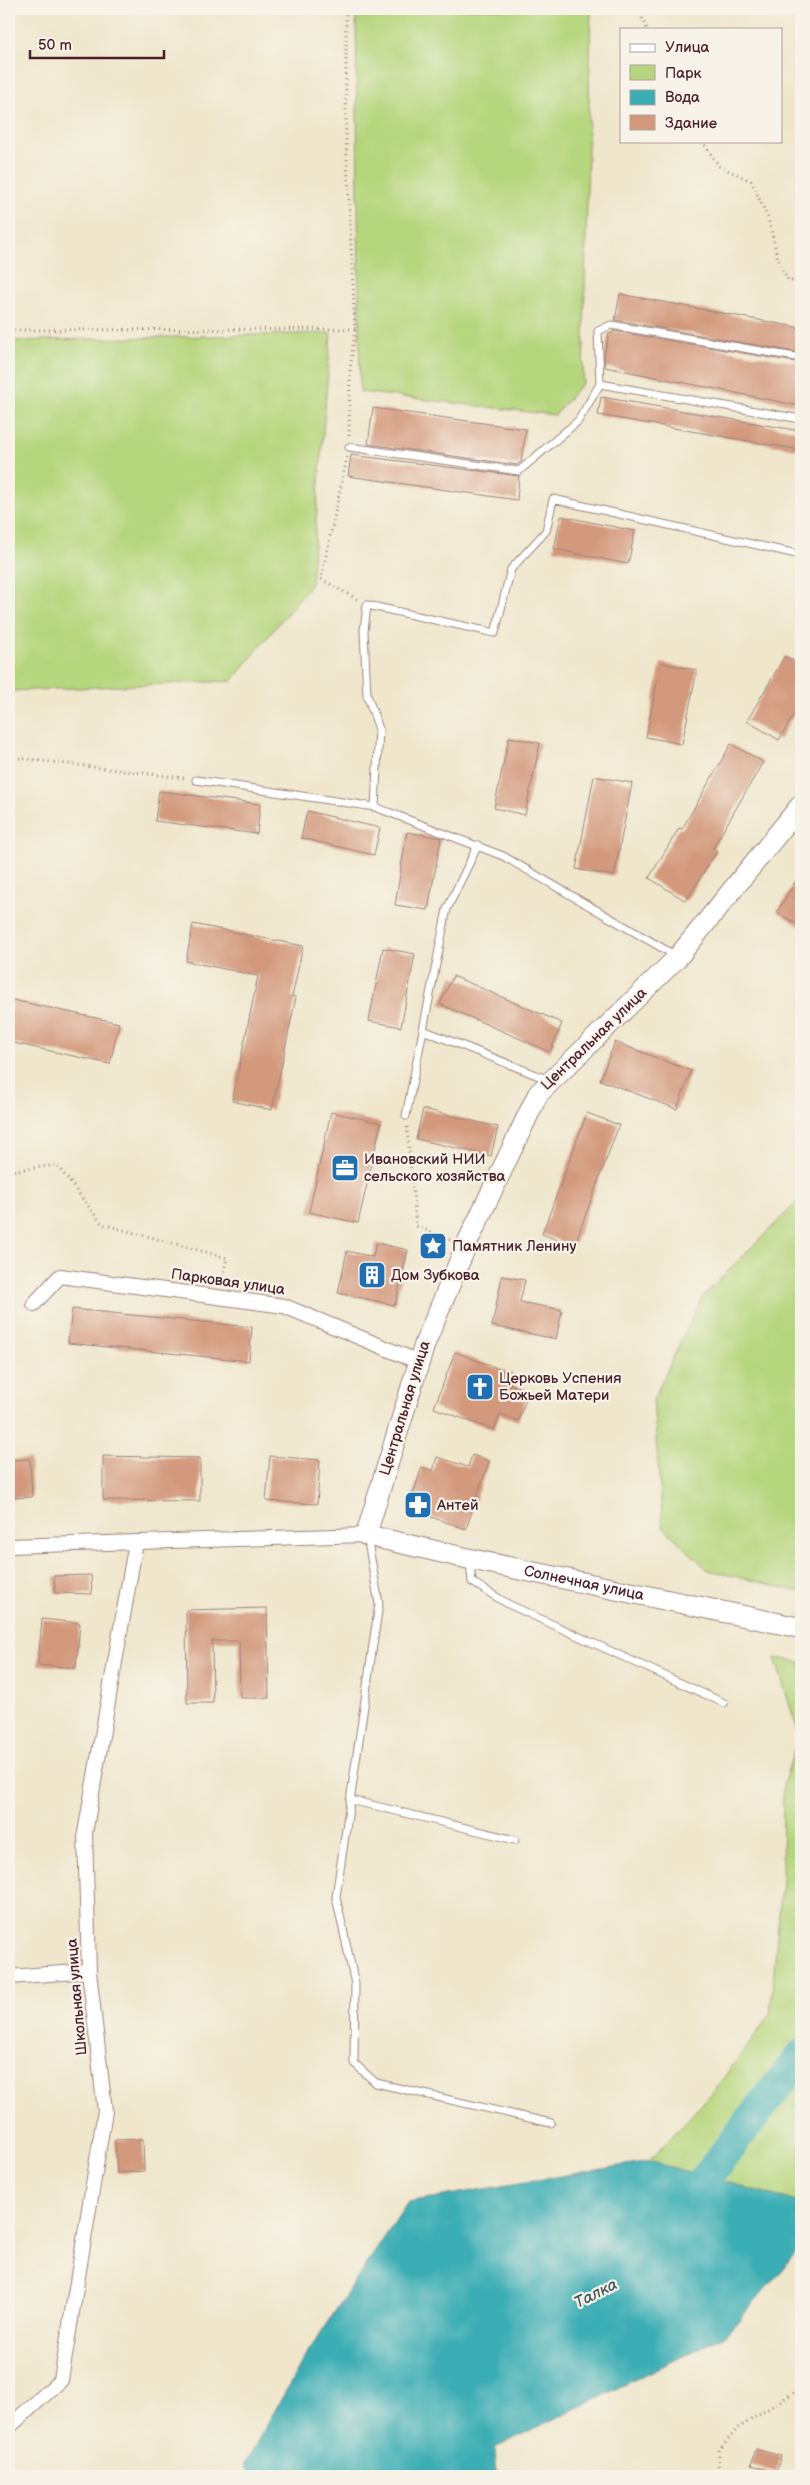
<svg xmlns="http://www.w3.org/2000/svg" width="810" height="2485" viewBox="0 0 810 2485" font-family="'Balsamiq Sans',sans-serif">
<style>
.green{fill:#b6d67d;stroke:#807a54}
.water{fill:#3badb4;stroke:#426670}
.lines{fill:none;stroke-linecap:round;stroke-linejoin:round}
.river{stroke:#3badb4;stroke-width:32}
.building{fill:#d3997d}
.lane-casing{stroke:#9c827c;stroke-width:9}
.street-casing{stroke:#9c827c;stroke-width:16}
.secondary-casing{stroke:#9c827c;stroke-width:22}
.path{stroke:#9c827c;stroke-width:3;stroke-dasharray:1 4;stroke-linecap:butt}
.lane{stroke:#fff;stroke-width:7}
.street{stroke:#fff;stroke-width:14}
.secondary{stroke:#fff;stroke-width:20}
.labels{text-anchor:middle;dominant-baseline:central;stroke-width:4.5;stroke-linejoin:round;paint-order:stroke}
.street-label{font-size:15px;fill:#4a1f2b;stroke:#f7f3e8}
.poi-label{font-size:15px;fill:#4a1f2b;stroke:#f7f3e8;text-anchor:start}
.water-label{font-size:16px;font-style:italic;fill:#445862;stroke:#f7f3e8}
</style>
<rect width="100%" height="100%" fill="#f7f3e8"/>
<filter id="ink" filterUnits="userSpaceOnUse"><feTurbulence type="fractalNoise" baseFrequency=".02" numOctaves="2"/><feDisplacementMap in="SourceGraphic" scale="10" xChannelSelector="R" yChannelSelector="G"/><feConvolveMatrix kernelMatrix="1 2 1 2 8 2 1 2 1" color-interpolation-filters="sRGB"/></filter>
<filter id="wash" filterUnits="userSpaceOnUse"><feTurbulence type="fractalNoise" baseFrequency=".0096" numOctaves="4" result="noise"/><feDisplacementMap in="SourceGraphic" scale="20" xChannelSelector="R" yChannelSelector="G"/><feGaussianBlur stdDeviation="1.12" result="paint"/><feColorMatrix in="noise" values="0 0 0 0 0 0 0 0 0 0 0 0 0 0 0 0 0 1.4 0 .05"/><feComposite in="paint" operator="in"/></filter>
<g filter="url(#wash)">
<rect width="100%" height="100%" fill="#efe6cc"/>
<g class="green">
<polygon points="356,9 591,9 583,382 555,415 360,392"/>
<polygon points="331,333 311,584 232,681 9,691 9,341"/>
<polygon points="801,1198 801,1592 708,1570 663,1527 653,1400 702,1297"/>
<polygon points="775,1658 801,1662 801,2203 649,2161 713,2092 770,2015 782,1881 783,1785 799,1735"/>
</g>
<polygon class="water" points="649,2161 801,2203 801,2247 726,2335 495,2448 497,2476 251,2476 244,2465 308,2352 408,2202"/>
<g class="lines">
<polyline class="river" points="680,2211 801,2056"/>
</g>
<g id="blocks">
<g class="building">
<polygon points="620,294 801,328 801,353 615,320"/>
<polygon points="613,331 801,363 801,406 605,367 604,356 609,333 612,334"/>
<polygon points="601,397 801,431 801,450 598,415"/>
<polygon points="373,408 526,429 521,462 517,465 368,444"/>
<polygon points="351,455 519,476 517,500 348,476"/>
<polygon points="561,516 635,531 628,564 554,549"/>
<polygon points="785,656 801,665 801,702 779,740 747,721"/>
<polygon points="661,663 697,670 682,744 646,737"/>
<polygon points="509,737 540,743 525,815 494,808"/>
<polygon points="731,744 763,762 713,848 717,851 686,901 649,878 679,828 682,829"/>
<polygon points="594,776 632,783 614,876 576,869"/>
<polygon points="159,791 260,804 257,834 155,821"/>
<polygon points="307,811 380,828 374,855 301,838"/>
<polygon points="407,832 441,838 428,910 395,905"/>
<polygon points="801,872 801,927 777,912"/>
<polygon points="193,924 303,946 292,997 296,997 272,1110 232,1101 258,976 186,961"/>
<polygon points="383,948 415,954 401,1027 369,1021"/>
<polygon points="453,976 562,1023 550,1052 440,1004"/>
<polygon points="13,1000 119,1023 110,1064 9,1042 9,1018"/>
<polygon points="615,1042 691,1071 677,1109 600,1080"/>
<polygon points="423,1109 498,1127 491,1156 416,1139"/>
<polygon points="331,1112 381,1123 358,1223 309,1212"/>
<polygon points="587,1113 619,1125 574,1246 542,1234"/>
<polygon points="376,1243 408,1250 395,1305 338,1293 347,1251 373,1257"/>
<polygon points="502,1276 525,1280 520,1302 562,1310 556,1339 492,1326"/>
<polygon points="72,1309 252,1327 249,1361 68,1343"/>
<polygon points="455,1352 513,1374 510,1384 529,1391 518,1421 500,1414 494,1430 434,1408"/>
<polygon points="472,1455 489,1461 466,1529 408,1509 422,1467 433,1471 437,1457 468,1467"/>
<polygon points="103,1456 200,1458 200,1501 103,1500"/>
<polygon points="270,1456 320,1460 317,1504 266,1501"/>
<polygon points="30,1459 32,1497 9,1498 9,1460"/>
<polygon points="91,1575 92,1594 55,1593 54,1576"/>
<polygon points="267,1608 269,1698 240,1698 239,1641 212,1641 213,1703 187,1703 186,1610"/>
<polygon points="42,1619 80,1623 76,1668 38,1665"/>
<polygon points="143,2139 144,2171 117,2173 115,2140"/>
<polygon points="756,2449 781,2456 776,2472 751,2465"/>
</g>
</g>
</g>
<g filter="url(#ink)">
<use href="#blocks" fill-opacity="0" stroke="#9c827c" stroke-width="1"/>
<g class="lines">
<defs>
<g id="lane">
<polyline points="600,384 598,331 611,325 801,358"/>
<polyline points="349,447 519,471 578,421 600,384 801,419"/>
<polyline points="196,780 375,807 503,856 676,956"/>
<polyline points="375,807 379,729 367,695 364,631 367,605 495,633 511,569 546,531 553,499 801,555"/>
<polyline points="423,1030 549,1080"/>
<polyline points="406,1116 447,909 478,845"/>
<polyline points="367,1536 379,1604 336,1897 355,1984 354,2063 376,2083 551,2123"/>
<polyline points="470,1562 472,1582 508,1604 724,1703"/>
<polyline points="351,1800 515,1840"/>
</g>
<g id="street">
<polyline points="34,1304 60,1276 284,1306 419,1362"/>
<polyline points="9,1546 366,1535"/>
<polyline points="9,1977 89,1971"/>
<polyline points="9,2427 61,2380 105,2111 89,1971 85,1833 136,1542"/>
</g>
<g id="secondary">
<path id="s1" d="M801 805 678 957 538 1094 469 1239 425 1343 366 1535 470 1559 801 1628"/>
</g>
</defs>
<use href="#lane" class="lane-casing"/>
<use href="#street" class="street-casing"/>
<use href="#secondary" class="secondary-casing"/>
<g class="path">
<polyline points="638,9 647,29"/>
<polyline points="702,141 719,166 751,181 768,218 778,259 788,280 801,283"/>
<polyline points="9,330 355,329 346,138 346,9"/>
<polyline points="349,436 350,371 355,329"/>
<polyline points="347,457 321,579 357,599"/>
<polyline points="9,757 184,778"/>
<polyline points="407,1127 416,1226 450,1240"/>
<polyline points="9,1171 57,1165 102,1224 227,1258 221,1282"/>
<polyline points="718,2476 719,2450 738,2428 801,2388"/>
</g>
<use href="#lane" class="lane"/>
<use href="#street" class="street"/>
<use href="#secondary" class="secondary"/>
</g>
</g>
<defs>
<symbol id="office-square" viewBox="-11 -11 22 22"><rect x="-9" y="-9" width="18" height="18" rx="4" fill="#1f6fb2" stroke="#f7f3e8"/><path d="M-6-3h4V-5.5h4V-3h4V5H-6ZM-1-4.5V-3h2v-1.5ZM-6 0V1H6V0Z" fill="#fff"/></symbol>
<symbol id="sight-square" viewBox="-11 -11 22 22"><rect x="-9" y="-9" width="18" height="18" rx="4" fill="#1f6fb2" stroke="#f7f3e8"/><path d="M0-6L1.8-2.2L6-1.7L2.9 1.2L3.7 5.4L0 3.3L-3.7 5.4L-2.9 1.2L-6-1.7L-1.8-2.2Z" fill="#fff"/></symbol>
<symbol id="building-square" viewBox="-11 -11 22 22"><rect x="-9" y="-9" width="18" height="18" rx="4" fill="#1f6fb2" stroke="#f7f3e8"/><path d="M-4-6H4V6H1V3H-1V6H-4ZM-2.5-4.3h1.7v1.8h-1.7ZM.8-4.3h1.7v1.8H.8ZM-2.5-1h1.7V.8h-1.7ZM.8-1h1.7V.8H.8Z" fill="#fff"/></symbol>
<symbol id="church-square" viewBox="-11 -11 22 22"><rect x="-9" y="-9" width="18" height="18" rx="4" fill="#1f6fb2" stroke="#f7f3e8"/><path d="M-1.2-6h2.4v3.5h3.3v2.4h-3.3V6h-2.4V-.1h-3.3v-2.4h3.3Z" fill="#fff"/></symbol>
<symbol id="pharmacy-square" viewBox="-11 -11 22 22"><rect x="-9" y="-9" width="18" height="18" rx="4" fill="#1f6fb2" stroke="#f7f3e8"/><path d="M-2-6h4v4h4v4h-4v4h-4v-4h-4v-4h4Z" fill="#fff"/></symbol>
</defs>
<g fill-rule="evenodd">
<use href="#office-square" x="329" y="1152" width="32" height="32"/>
<use href="#sight-square" x="417" y="1230" width="32" height="32"/>
<use href="#building-square" x="356" y="1259" width="32" height="32"/>
<use href="#church-square" x="464" y="1371" width="32" height="32"/>
<use href="#pharmacy-square" x="402" y="1489" width="32" height="32"/>
</g>
<g class="labels">
<g class="street-label">
<text transform="translate(594 1039) rotate(-44)">Центральная улица</text>
<text transform="translate(228 1282) rotate(8)">Парковая улица</text>
<text transform="translate(405 1408) rotate(-73)">Центральная улица</text>
<text stroke="none"><textPath href="#s1" startOffset="1089">Солнечная улица</textPath></text>
<text transform="translate(77 1997) rotate(-95)">Школьная улица</text>
</g>
<g class="poi-label">
<text x="364" y="1159">Ивановский НИИ<tspan x="364" dy="17">сельского хозяйства</tspan></text>
<text x="452" y="1246">Памятник Ленину</text>
<text x="391" y="1275">Дом Зубкова</text>
<text x="499" y="1378">Церковь Успения<tspan x="499" dy="17">Божьей Матери</tspan></text>
<text x="437" y="1505">Антей</text>
</g>
<g class="water-label">
<text transform="translate(596 2294) rotate(-27)">Талка</text>
</g>
</g>
<rect width="810" height="2485" fill="none" stroke="#f7f3e8" stroke-width="30"/>
<rect x="620" y="28" width="162" height="115" fill="#f7f3e8" stroke="#b29e9c"/>
<rect x="630" y="44" width="25" height="8" fill="#ffffff" stroke="#b29e9c"/>
<text x="665" y="52" font-size="15" fill="#4a1f2b">Улица</text>
<rect x="630" y="65" width="25" height="15" fill="#b6d67d" stroke="#b29e9c"/>
<text x="665" y="78" font-size="15" fill="#4a1f2b">Парк</text>
<rect x="630" y="90" width="25" height="15" fill="#3badb4" stroke="#b29e9c"/>
<text x="665" y="102" font-size="15" fill="#4a1f2b">Вода</text>
<rect x="630" y="115" width="25" height="15" fill="#d3997d" stroke="#b29e9c"/>
<text x="665" y="128" font-size="15" fill="#4a1f2b">Здание</text>
<path d="M30 50v8h134v-8" fill="none" stroke="#4a1f2b" stroke-width="2.5"/>
<text x="38" y="50" font-size="15" fill="#4a1f2b" stroke="#f7f3e8" stroke-width="4" paint-order="stroke">50 m</text>
</svg>
